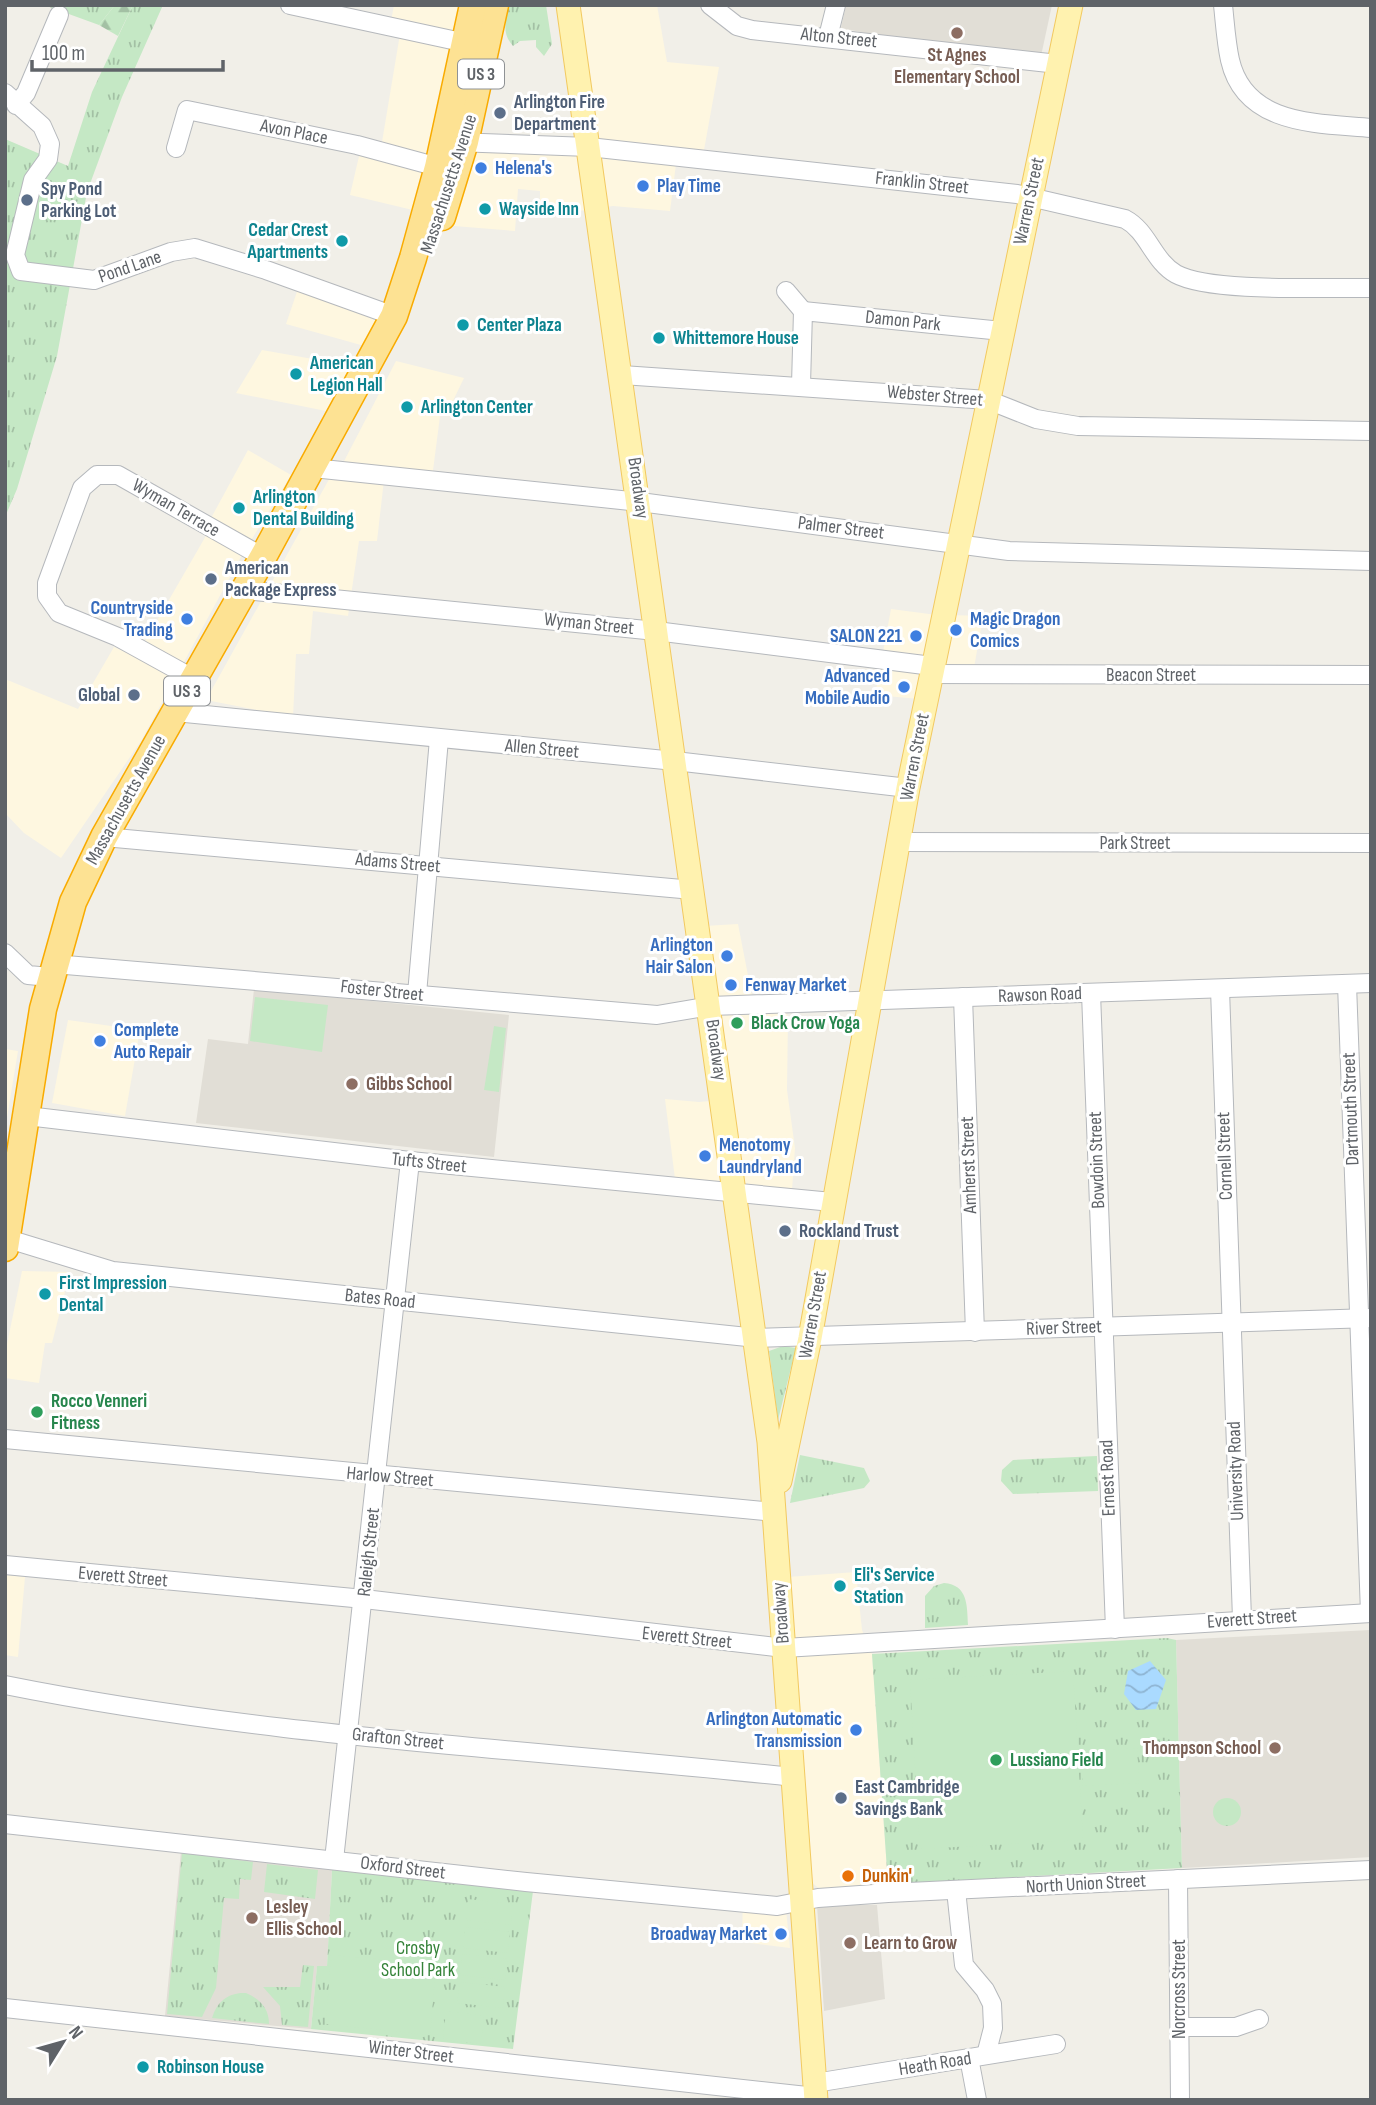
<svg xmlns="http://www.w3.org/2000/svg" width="1376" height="2105" viewBox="0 0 1376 2105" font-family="'Sofia Sans Condensed',sans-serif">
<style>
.commercial{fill:#fef7e0}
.education{fill:#e1ded6}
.grass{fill:url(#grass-tufts)}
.forest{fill:url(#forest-firs)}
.garden{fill:#c5e8c5}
.water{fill:url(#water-waves)}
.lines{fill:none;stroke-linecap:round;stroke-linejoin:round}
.minor-casing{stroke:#b5b8bc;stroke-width:20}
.major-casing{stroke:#f2c960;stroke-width:25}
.highway-casing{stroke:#f9ab00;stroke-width:29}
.minor{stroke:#fff;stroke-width:18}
.major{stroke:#fff2af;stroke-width:23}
.highway{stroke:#fde293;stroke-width:26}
.education-dot{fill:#8d6e63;stroke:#fff;stroke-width:2.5}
.service-dot{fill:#5c6f8a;stroke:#fff;stroke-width:2.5}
.shop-dot{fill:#3f7fe0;stroke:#fff;stroke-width:2.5}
.culture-dot{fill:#0f9aa8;stroke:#fff;stroke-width:2.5}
.leisure-dot{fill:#2e9e5b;stroke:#fff;stroke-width:2.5}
.food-dot{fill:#e8710a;stroke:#fff;stroke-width:2.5}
.labels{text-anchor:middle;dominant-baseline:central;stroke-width:6;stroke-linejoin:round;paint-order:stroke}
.shield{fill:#fff;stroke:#8f9295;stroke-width:2}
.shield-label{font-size:18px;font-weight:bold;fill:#5f6368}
.street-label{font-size:19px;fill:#5f6368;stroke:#fff}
.education-label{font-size:19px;font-weight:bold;fill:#785e54;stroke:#fff;text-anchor:start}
.service-label{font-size:19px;font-weight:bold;fill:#4e5e75;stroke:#fff;text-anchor:start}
.shop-label{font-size:19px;font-weight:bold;fill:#366cbe;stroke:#fff;text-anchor:start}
.culture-label{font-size:19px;font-weight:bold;fill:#0d838f;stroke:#fff;text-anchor:start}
.leisure-label{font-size:19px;font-weight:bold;fill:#27864d;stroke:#fff;text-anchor:start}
.food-label{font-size:19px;font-weight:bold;fill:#c56008;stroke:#fff;text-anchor:start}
.park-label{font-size:19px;fill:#348238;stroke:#fff}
</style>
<defs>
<pattern id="grass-tufts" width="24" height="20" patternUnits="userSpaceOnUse" patternTransform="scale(1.75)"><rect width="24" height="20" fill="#c5e8c5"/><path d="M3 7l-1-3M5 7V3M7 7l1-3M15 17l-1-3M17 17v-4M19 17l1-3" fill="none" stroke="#a3c0a4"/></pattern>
<pattern id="forest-firs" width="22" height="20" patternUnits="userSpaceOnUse" patternTransform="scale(1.75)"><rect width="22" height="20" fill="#c5e8c5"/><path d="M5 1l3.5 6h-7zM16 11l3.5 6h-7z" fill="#a3c0a4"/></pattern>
<pattern id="water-waves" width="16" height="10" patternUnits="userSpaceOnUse" patternTransform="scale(1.75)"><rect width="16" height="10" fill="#aadaff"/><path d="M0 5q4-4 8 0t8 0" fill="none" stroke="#8eb4d2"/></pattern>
</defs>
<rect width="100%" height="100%" fill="#f1efe8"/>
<g class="commercial">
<polygon points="394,5 463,5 468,150 604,155 676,164 670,211 613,206 540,217 540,191 518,189 515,231 454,226 417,211 350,195 363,139 382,142 400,34 389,32"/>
<polygon points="580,5 657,5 667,62 719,67 704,150 599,140"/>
<polygon points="302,277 388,305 368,347 286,324"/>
<polygon points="262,350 358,367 331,412 236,393"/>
<polygon points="396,361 464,378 451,405 442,401 432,478 341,467"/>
<polygon points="248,450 291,475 242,555 141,741 61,858 24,833 5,813 5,679 78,709 114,647 136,657 207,534 210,520"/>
<polygon points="332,474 384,480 377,541 359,541 348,616 313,611 309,654 296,654 293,717 206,700"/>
<polygon points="891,609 937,615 919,699 875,695"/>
<polygon points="951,615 983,616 974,668 940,668"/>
<polygon points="738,924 752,996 781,997 788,1017 787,1090 795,1148 792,1190 675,1179 665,1099 699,1102 730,1099 704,926"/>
<polygon points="68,1020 140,1030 125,1116 52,1103"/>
<polygon points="5,1049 18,1051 5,1130"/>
<polygon points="22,1271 70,1272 52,1343 45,1343 39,1383 5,1378 5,1354"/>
<polygon points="856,1572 862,1630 872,1654 888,1884 820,1889 812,1883 788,1577"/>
<polygon points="5,1575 25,1577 18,1657 5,1655"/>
<polygon points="743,1894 785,1900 790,1948 742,1942"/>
</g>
<g class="education">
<polygon points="846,5 1052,5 1041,56 896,39 841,28"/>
<polygon points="254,989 509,1015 494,1157 196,1123 208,1039 248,1044"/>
<polygon points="1370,1630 1371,1857 1182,1868 1176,1640"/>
<polygon points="181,1851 332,1870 327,1967 317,1967 311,2029 165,2016"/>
<polygon points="817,1905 877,1905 885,1999 824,2011"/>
</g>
<g class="grass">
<polygon points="44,5 115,5 99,25"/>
<polygon points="133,5 163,5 122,97 87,192 57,356 17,489 5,517 5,139 68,166 92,92"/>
<path d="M509 5H546L552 44 544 56 536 47V40L520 41 513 46C501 33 506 20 509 5Z"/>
<polygon points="783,1346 796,1348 778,1420 769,1351"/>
<polygon points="800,1455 864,1468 870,1481 864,1488 790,1503"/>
<polygon points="1097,1456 1098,1491 1013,1494 1001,1481 1002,1470 1013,1460"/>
<path d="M944 1583C968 1585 967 1605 968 1625L925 1628V1596L934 1586Z"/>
<polygon points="1167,1638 1176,1640 1182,1868 888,1884 872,1654"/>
<circle cx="1227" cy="1812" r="14"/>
<polygon points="182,1853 253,1862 251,1880 240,1879 239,1899 224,1898 216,1988 202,2017 167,2014"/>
<polygon points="267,1864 318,1870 315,1899 264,1892"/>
<polygon points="332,1870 533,1891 513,2049 311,2029 317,1966 327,1966"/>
<polygon points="303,1965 314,1966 308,2027 282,2025 280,2006 263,1987 300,1987"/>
<path d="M246 1993C260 1999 269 2008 269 2024L212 2018C217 2001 229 1992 246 1993Z"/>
</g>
<polygon class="forest" points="115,5 133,5 118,36 99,25"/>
<g class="garden">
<polygon points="255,997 328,1005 322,1052 250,1041"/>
<polygon points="494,1026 506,1028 499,1092 484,1090"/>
<polygon points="1073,1671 1083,1840 920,1849 910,1680"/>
<polygon points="1137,1748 1139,1783 1083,1786 1081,1751"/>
<polygon points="468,1899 513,1904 511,1925 466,1920"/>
<polygon points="465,1927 510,1932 508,1953 463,1948"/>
<polygon points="462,1954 508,1959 505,1980 460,1975"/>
<polygon points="331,1955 436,1964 430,2035 326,2024"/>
<polygon points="460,1982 505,1987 503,2008 457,2003"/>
<polygon points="446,2011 484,2016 481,2044 443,2040"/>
</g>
<polygon class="water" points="1150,1661 1166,1680 1156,1709 1136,1710 1124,1694 1128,1671"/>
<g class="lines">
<defs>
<g id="minor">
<polyline points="290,5 466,43"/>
<polyline points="710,5 737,26 752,30 1058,64"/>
<path d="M1223 5C1225 23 1226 42 1230 60 1245 126 1318 123 1371 128"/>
<polyline points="828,37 836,5"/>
<polyline points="5,93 42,126 50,144 48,159 33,180 15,255 21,271 94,280 171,252 195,248 266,270 394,316"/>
<polyline points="16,105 26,93 59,15"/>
<path d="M455 142 589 147 1017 194 1125 219C1148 231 1153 261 1176 274 1211 293 1326 287 1371 288"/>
<polyline points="176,148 187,110 357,145 438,167"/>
<polyline points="786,291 803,311"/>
<polyline points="622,375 988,400 1036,419 1078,426 1371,431"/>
<polyline points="801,385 803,311 1002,331"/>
<polyline points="313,468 640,502 1009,551 1371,561"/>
<polyline points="244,590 656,631 932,666"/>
<polyline points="931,674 1371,675"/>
<polyline points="194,679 118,637 59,613 47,596 47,583 82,488 97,475 118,475 263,557"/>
<polyline points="175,712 675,761 908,788"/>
<polyline points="104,837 693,890"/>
<polyline points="899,842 1371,843"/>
<polyline points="5,953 28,975 50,977"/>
<polyline points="54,964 657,1015 710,1006 1371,983"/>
<polyline points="1347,984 1370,1613"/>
<polyline points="1220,989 1242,1619"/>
<polyline points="1091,993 1115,1629"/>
<polyline points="417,994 439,739"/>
<polyline points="963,997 975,1332"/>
<polyline points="27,1116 410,1161 832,1202"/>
<polyline points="5,1238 113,1271 757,1338 1371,1318"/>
<polyline points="5,1439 774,1512"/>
<polyline points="5,1565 364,1599 784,1648 1371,1613"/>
<path d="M5 1685C264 1737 530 1749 793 1777"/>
<polyline points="5,1824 526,1882 777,1906 818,1898 888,1893 1371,1870"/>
<polyline points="334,1860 410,1161"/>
<polyline points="1178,1879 1180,2100"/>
<polyline points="956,1890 964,1965 985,1990 992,2004 993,2028 986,2055"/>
<polyline points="5,2008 816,2097"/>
<polyline points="1180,2027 1236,2027 1259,2019"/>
<polyline points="969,2058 977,2100"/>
<polyline points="815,2083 1056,2044"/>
</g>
<g id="major">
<polyline points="568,5 769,1442 816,2100"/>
<polyline points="780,1481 810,1338 908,788 1071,5"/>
</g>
<g id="highway">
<polyline points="442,217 465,142 495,5"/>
<polyline points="5,1248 43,1009 73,902 104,837 263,557 394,316 413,258 438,167 473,5"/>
</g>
</defs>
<use href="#minor" class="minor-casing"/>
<use href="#major" class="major-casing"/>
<use href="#highway" class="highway-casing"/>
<use href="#minor" class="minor"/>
<use href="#major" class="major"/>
<use href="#highway" class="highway"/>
</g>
<g class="education-dot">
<circle cx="957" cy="33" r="7"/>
<circle cx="352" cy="1084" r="7"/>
<circle cx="1275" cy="1748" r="7"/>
<circle cx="252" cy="1918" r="7"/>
<circle cx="850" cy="1943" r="7"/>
</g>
<g class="service-dot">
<circle cx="500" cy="113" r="7"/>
<circle cx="27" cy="200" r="7"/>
<circle cx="211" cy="579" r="7"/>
<circle cx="134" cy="695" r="7"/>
<circle cx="785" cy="1231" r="7"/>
<circle cx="841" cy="1798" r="7"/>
</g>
<g class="shop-dot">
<circle cx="481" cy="168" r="7"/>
<circle cx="643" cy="186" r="7"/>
<circle cx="187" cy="619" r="7"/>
<circle cx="956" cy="630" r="7"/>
<circle cx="916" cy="636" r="7"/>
<circle cx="904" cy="687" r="7"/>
<circle cx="727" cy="956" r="7"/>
<circle cx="731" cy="985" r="7"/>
<circle cx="100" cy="1041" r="7"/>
<circle cx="705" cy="1156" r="7"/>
<circle cx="856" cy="1730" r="7"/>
<circle cx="781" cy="1934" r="7"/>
</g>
<g class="culture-dot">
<circle cx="485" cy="209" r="7"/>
<circle cx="342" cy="241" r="7"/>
<circle cx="463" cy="325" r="7"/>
<circle cx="659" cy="338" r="7"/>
<circle cx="296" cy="374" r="7"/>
<circle cx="407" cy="407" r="7"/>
<circle cx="239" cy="508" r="7"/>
<circle cx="45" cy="1294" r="7"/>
<circle cx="840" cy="1586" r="7"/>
<circle cx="143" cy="2067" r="7"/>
</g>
<g class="leisure-dot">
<circle cx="737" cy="1023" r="7"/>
<circle cx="37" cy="1412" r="7"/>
<circle cx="996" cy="1760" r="7"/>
</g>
<circle class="food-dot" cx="848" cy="1876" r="7"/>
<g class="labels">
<g class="shield">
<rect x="458" y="59.5" width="46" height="29" rx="5"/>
<rect x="164" y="676.5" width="46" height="29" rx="5"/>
</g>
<g class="shield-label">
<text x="481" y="74">US 3</text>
<text x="187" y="691">US 3</text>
</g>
<g class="street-label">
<text transform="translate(839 38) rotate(6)">Alton Street</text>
<text transform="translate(294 132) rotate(11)">Avon Place</text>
<text transform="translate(922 183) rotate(6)">Franklin Street</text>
<text transform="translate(449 184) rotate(-72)">Massachusetts Avenue</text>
<text transform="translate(1029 201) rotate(-78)">Warren Street</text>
<text transform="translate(130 267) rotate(-19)">Pond Lane</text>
<text transform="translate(903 321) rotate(6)">Damon Park</text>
<text transform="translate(935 396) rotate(5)">Webster Street</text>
<text transform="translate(638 488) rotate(82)">Broadway</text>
<text transform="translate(176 508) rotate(30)">Wyman Terrace</text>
<text transform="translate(841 528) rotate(7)">Palmer Street</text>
<text transform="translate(589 624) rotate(6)">Wyman Street</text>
<text x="1151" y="675">Beacon Street</text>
<text transform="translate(542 749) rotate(5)">Allen Street</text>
<text transform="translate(915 757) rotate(-79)">Warren Street</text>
<text transform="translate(126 800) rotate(-61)">Massachusetts Avenue</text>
<text x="1135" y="843">Park Street</text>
<text transform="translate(398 863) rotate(5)">Adams Street</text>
<text transform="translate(382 991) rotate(6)">Foster Street</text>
<text transform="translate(1040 995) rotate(-2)">Rawson Road</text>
<text transform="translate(716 1050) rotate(82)">Broadway</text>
<text transform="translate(1351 1109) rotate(-92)">Dartmouth Street</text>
<text transform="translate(1225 1156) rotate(-92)">Cornell Street</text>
<text transform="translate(1097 1160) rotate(-92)">Bowdoin Street</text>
<text transform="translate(429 1163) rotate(6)">Tufts Street</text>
<text transform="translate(969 1165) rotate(-92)">Amherst Street</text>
<text transform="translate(380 1299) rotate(6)">Bates Road</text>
<text transform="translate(813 1315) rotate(-80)">Warren Street</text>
<text transform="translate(1064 1328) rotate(-2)">River Street</text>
<text transform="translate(1236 1471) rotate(-92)">University Road</text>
<text transform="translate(390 1477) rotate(5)">Harlow Street</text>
<text transform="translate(1108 1478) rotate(-92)">Ernest Road</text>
<text transform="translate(369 1552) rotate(-84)">Raleigh Street</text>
<text transform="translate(123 1577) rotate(5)">Everett Street</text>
<text transform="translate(781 1613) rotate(-94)">Broadway</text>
<text transform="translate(1252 1619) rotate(-4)">Everett Street</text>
<text transform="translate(687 1638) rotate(6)">Everett Street</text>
<text transform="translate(398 1739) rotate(6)">Grafton Street</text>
<text transform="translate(403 1868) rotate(7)">Oxford Street</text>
<text transform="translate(1086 1884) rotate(-3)">North Union Street</text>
<text transform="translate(1179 1989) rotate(-90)">Norcross Street</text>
<text transform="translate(411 2052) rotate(7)">Winter Street</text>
<text transform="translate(935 2064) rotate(-9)">Heath Road</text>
</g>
<g class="education-label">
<text x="957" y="55" text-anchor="middle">St Agnes<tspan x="957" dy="22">Elementary School</tspan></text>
<text x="366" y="1084">Gibbs School</text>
<text x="1261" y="1748" text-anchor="end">Thompson School</text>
<text x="266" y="1907">Lesley<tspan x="266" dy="22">Ellis School</tspan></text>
<text x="864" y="1943">Learn to Grow</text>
</g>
<g class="service-label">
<text x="514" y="102">Arlington Fire<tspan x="514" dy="22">Department</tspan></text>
<text x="41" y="189">Spy Pond<tspan x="41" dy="22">Parking Lot</tspan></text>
<text x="225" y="568">American<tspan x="225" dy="22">Package Express</tspan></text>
<text x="120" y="695" text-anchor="end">Global</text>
<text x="799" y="1231">Rockland Trust</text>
<text x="855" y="1787">East Cambridge<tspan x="855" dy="22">Savings Bank</tspan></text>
</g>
<g class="shop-label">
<text x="495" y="168">Helena's</text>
<text x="657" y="186">Play Time</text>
<text x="173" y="608" text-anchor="end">Countryside<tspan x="173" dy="22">Trading</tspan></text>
<text x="970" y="619">Magic Dragon<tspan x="970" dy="22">Comics</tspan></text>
<text x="902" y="636" text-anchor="end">SALON 221</text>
<text x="890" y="676" text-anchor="end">Advanced<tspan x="890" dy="22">Mobile Audio</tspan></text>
<text x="713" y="945" text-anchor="end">Arlington<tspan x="713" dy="22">Hair Salon</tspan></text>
<text x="745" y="985">Fenway Market</text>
<text x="114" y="1030">Complete<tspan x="114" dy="22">Auto Repair</tspan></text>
<text x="719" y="1145">Menotomy<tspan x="719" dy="22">Laundryland</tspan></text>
<text x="842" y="1719" text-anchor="end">Arlington Automatic<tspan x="842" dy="22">Transmission</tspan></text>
<text x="767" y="1934" text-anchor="end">Broadway Market</text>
</g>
<g class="culture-label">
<text x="499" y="209">Wayside Inn</text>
<text x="328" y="230" text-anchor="end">Cedar Crest<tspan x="328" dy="22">Apartments</tspan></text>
<text x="477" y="325">Center Plaza</text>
<text x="673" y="338">Whittemore House</text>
<text x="310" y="363">American<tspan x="310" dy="22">Legion Hall</tspan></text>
<text x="421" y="407">Arlington Center</text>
<text x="253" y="497">Arlington<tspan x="253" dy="22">Dental Building</tspan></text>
<text x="59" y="1283">First Impression<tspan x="59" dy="22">Dental</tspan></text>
<text x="854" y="1575">Eli's Service<tspan x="854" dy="22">Station</tspan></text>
<text x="157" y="2067">Robinson House</text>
</g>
<g class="leisure-label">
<text x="751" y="1023">Black Crow Yoga</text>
<text x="51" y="1401">Rocco Venneri<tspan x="51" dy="22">Fitness</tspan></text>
<text x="1010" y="1760">Lussiano Field</text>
</g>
<g class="food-label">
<text x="862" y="1876">Dunkin'</text>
</g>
<g class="park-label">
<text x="418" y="1948">Crosby<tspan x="418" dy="22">School Park</tspan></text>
</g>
</g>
<rect width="1376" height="2105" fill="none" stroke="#5f6368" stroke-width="14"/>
<g transform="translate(63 2042) rotate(53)" stroke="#ffffff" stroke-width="5" paint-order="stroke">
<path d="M0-5L12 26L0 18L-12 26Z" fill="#5f6368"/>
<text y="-10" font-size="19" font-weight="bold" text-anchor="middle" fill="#5f6368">N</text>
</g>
<path d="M32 60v10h191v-10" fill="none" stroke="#5f6368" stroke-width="3.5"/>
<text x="42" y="60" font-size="21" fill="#5f6368" stroke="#ffffff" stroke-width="5" paint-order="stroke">100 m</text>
</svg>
